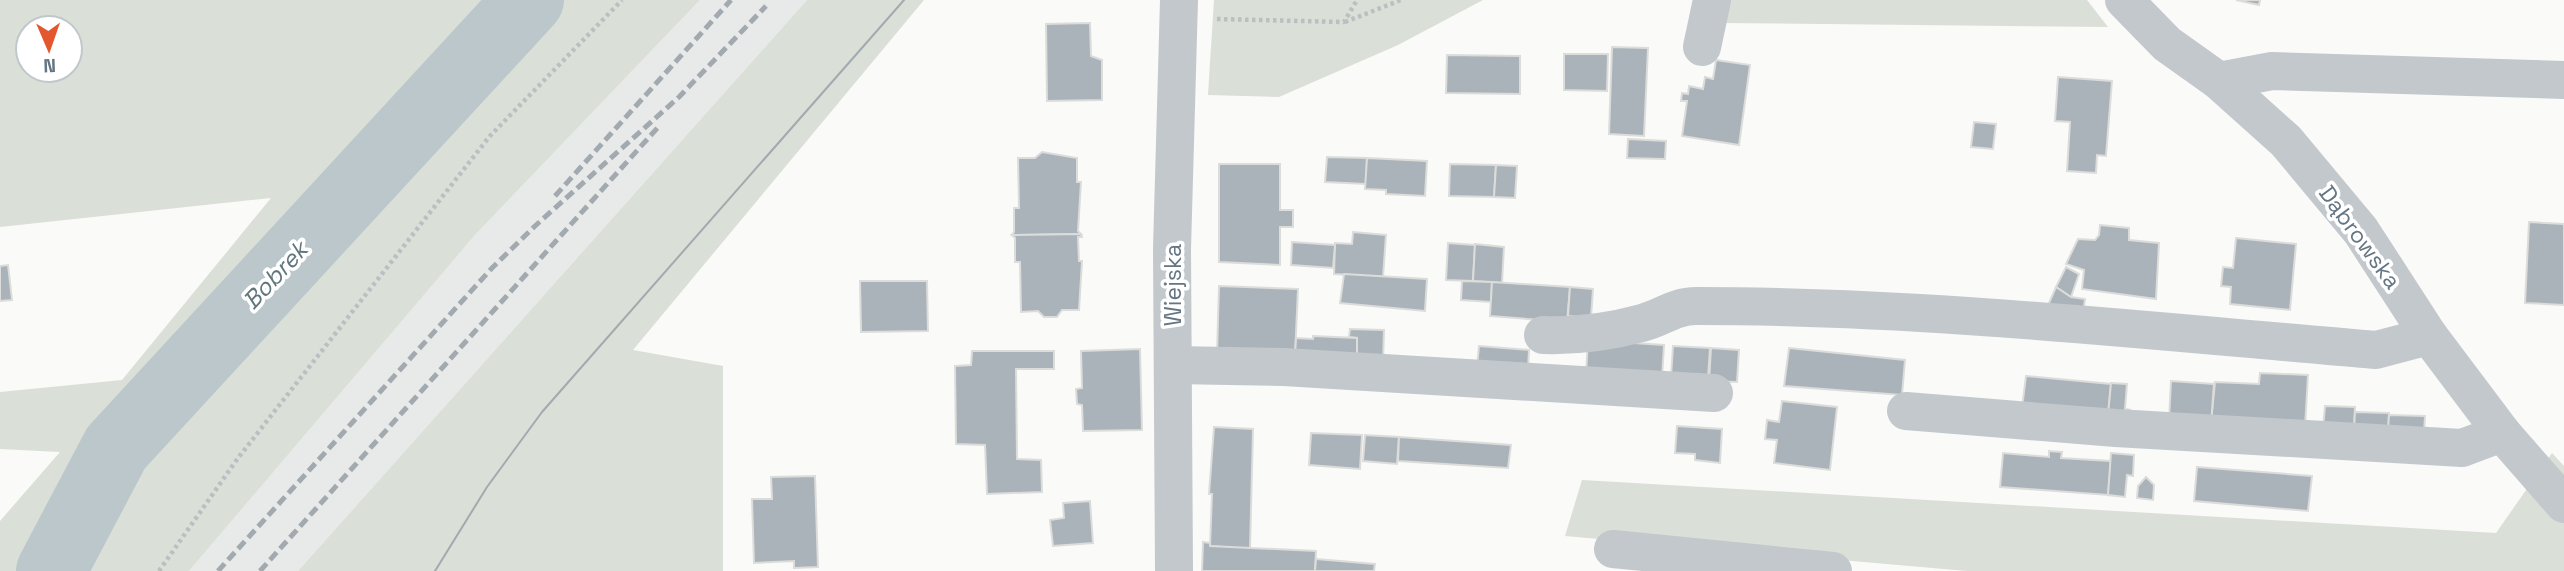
<svg xmlns="http://www.w3.org/2000/svg" width="2564" height="571" viewBox="0 0 2564 571" font-family="'Space Grotesk',sans-serif">
<style>
.built{fill:#e8e9e9}
.green{fill:#dadfd7;fill-rule:evenodd}
.lines{fill:none;stroke-linecap:round;stroke-linejoin:round}
.river{stroke:#bbc7cb;stroke-width:70}
.building{fill:#aab3b9;stroke:#dcdcda;stroke-width:2}
.path{stroke:#bbbfc2;stroke-width:4.5;stroke-dasharray:3.5 3.5;stroke-linecap:butt}
.minor{stroke:#c3c8cc;stroke-width:38}
.tram{stroke:#a2aab0;stroke-width:2}
.rail{stroke:#a2aab0;stroke-width:5;stroke-dasharray:10 5;stroke-linecap:butt}
.labels{text-anchor:middle;dominant-baseline:central;stroke-width:7;stroke-linejoin:round;paint-order:stroke}
.street-label{font-size:23px;fill:#657683;stroke:#fff}
.water-label{font-size:24px;font-style:italic;fill:#60757c;stroke:#fff}
</style>
<rect width="100%" height="100%" fill="#fafaf8"/>
<polygon class="built" points="700,0 807,0 298,571 189,571 475,235"/>
<g class="green">
<path d="M0 0H700L475 235 189 571H0V521L60 452 0 449V392L122 380 271 198 0 227ZM28 28H70V70H28Z"/>
<polygon points="807,0 924,0 633,350 723,366 723,571 298,571"/>
<polygon points="1214,0 1483,0 1398,45 1279,97 1208,95"/>
<polygon points="1728,0 2087,0 2108,27 1721,23"/>
<polygon points="2552,453 2564,466 2564,571 1967,571 1565,536 1582,480 2496,533"/>
</g>
<g class="lines">
<polyline class="river" points="51,571 116,448 529,0"/>
</g>
<g class="building">
<polygon points="2236,0 2260,0 2259,5"/>
<polygon points="1090,23 1091,56 1102,60 1102,100 1047,101 1046,24"/>
<polygon points="1612,47 1648,48 1644,136 1609,134"/>
<polygon points="1564,54 1608,54 1607,91 1564,90"/>
<polygon points="1447,55 1520,56 1520,94 1446,93"/>
<polygon points="1716,60 1750,65 1739,145 1682,136 1687,101 1681,101 1682,93 1688,94 1689,86 1703,89 1705,77 1713,79"/>
<polygon points="2058,77 2112,81 2106,156 2097,155 2096,173 2067,171 2070,122 2055,121"/>
<polygon points="1974,122 1996,124 1993,149 1971,147"/>
<polygon points="1628,139 1666,141 1665,159 1627,158"/>
<polygon points="1042,152 1077,158 1077,182 1081,182 1078,231 1081,234 1012,235 1014,232 1014,208 1019,208 1018,158 1035,158"/>
<polygon points="1327,157 1367,158 1366,184 1325,182"/>
<polygon points="1367,158 1427,161 1425,196 1386,194 1386,190 1365,189"/>
<polygon points="1219,164 1280,164 1280,210 1293,210 1293,227 1280,227 1280,265 1219,262"/>
<polygon points="1450,164 1496,165 1494,197 1449,196"/>
<polygon points="1496,165 1517,166 1515,198 1494,197"/>
<polygon points="2529,222 2564,224 2564,305 2525,303"/>
<polygon points="2100,225 2129,228 2129,240 2159,243 2156,299 2082,289 2084,270 2066,264 2078,239 2095,240 2099,235"/>
<polygon points="1353,232 1386,235 1383,277 1334,274 1335,243 1352,244"/>
<polygon points="1081,234 1082,237 1078,237 1079,261 1082,261 1079,310 1062,310 1057,317 1044,317 1038,311 1021,312 1020,262 1015,262 1015,238 1012,235"/>
<polygon points="2236,238 2296,244 2290,310 2230,304 2231,287 2221,286 2223,267 2233,268"/>
<polygon points="1292,242 1335,245 1333,268 1291,265"/>
<polygon points="1448,243 1475,245 1473,281 1446,280"/>
<polygon points="1475,244 1504,247 1502,283 1473,281"/>
<polygon points="8,265 12,300 0,301 0,266"/>
<polygon points="2066,267 2079,274 2071,297 2056,287"/>
<polygon points="1344,274 1427,279 1425,311 1340,303"/>
<polygon points="860,281 927,281 928,331 861,332"/>
<polygon points="1462,281 1492,282 1491,302 1461,300"/>
<polygon points="1492,282 1570,287 1567,322 1490,316"/>
<polygon points="1219,286 1298,289 1295,355 1217,352"/>
<polygon points="1570,287 1593,289 1591,318 1568,316"/>
<polygon points="2056,287 2071,297 2085,299 2083,314 2045,312"/>
<polygon points="1350,329 1384,330 1383,362 1357,360 1357,338 1349,337"/>
<polygon points="1313,336 1357,338 1357,360 1295,356 1296,338 1313,339"/>
<polygon points="1588,340 1664,345 1662,378 1586,373"/>
<polygon points="1479,346 1529,350 1528,370 1477,366"/>
<polygon points="1673,346 1710,348 1708,378 1671,376"/>
<polygon points="1711,348 1739,350 1737,382 1709,381"/>
<polygon points="1789,348 1905,360 1902,395 1784,386"/>
<polygon points="1140,349 1142,430 1083,431 1082,405 1077,404 1076,389 1082,388 1081,351"/>
<polygon points="972,351 1054,351 1054,369 1016,369 1017,459 1041,460 1042,492 987,494 985,445 956,444 955,366 971,365"/>
<polygon points="2260,373 2308,375 2305,427 2211,423 2215,382 2259,384"/>
<polygon points="2026,376 2111,384 2108,415 2022,408"/>
<polygon points="2171,381 2214,384 2211,423 2169,420"/>
<polygon points="2111,383 2127,384 2125,409 2131,410 2108,415"/>
<polygon points="1782,401 1837,407 1830,470 1774,463 1777,440 1765,439 1767,420 1779,422"/>
<polygon points="2325,406 2355,407 2354,429 2323,428"/>
<polygon points="2355,412 2389,413 2388,431 2354,429"/>
<polygon points="2389,415 2425,416 2424,433 2388,431"/>
<polygon points="1677,426 1722,429 1720,463 1695,460 1695,454 1675,453"/>
<polygon points="1214,427 1253,429 1250,549 1210,546 1212,494 1209,494"/>
<polygon points="1311,433 1362,435 1360,469 1309,465"/>
<polygon points="1365,435 1399,437 1397,464 1363,461"/>
<polygon points="1399,437 1511,445 1508,468 1398,461"/>
<polygon points="2049,451 2062,452 2061,458 2111,461 2108,495 2000,487 2003,453 2049,457"/>
<polygon points="2111,453 2134,455 2133,476 2127,475 2125,497 2108,495"/>
<polygon points="2197,467 2312,476 2308,511 2194,501"/>
<polygon points="815,476 818,567 794,568 794,561 754,563 752,499 772,499 771,477"/>
<polygon points="2146,477 2154,485 2153,500 2137,498 2138,486"/>
<polygon points="1090,501 1093,543 1053,546 1050,520 1064,518 1063,503"/>
<polygon points="1203,542 1210,543 1210,546 1316,551 1315,571 1202,571"/>
<polygon points="1316,559 1375,564 1374,571 1315,571"/>
</g>
<g class="lines">
<g class="path">
<polyline points="1217,19 1344,22 1357,0"/>
<polyline points="1345,22 1401,0"/>
<polyline points="159,571 238,458 489,137 622,0"/>
</g>
<g class="minor">
<polyline points="2124,0 2167,44 2219,81 2286,141 2361,231 2429,336 2502,433 2564,504"/>
<polyline points="1702,47 1712,0"/>
<polyline points="2219,81 2272,71 2564,80"/>
<path d="M1543 335C1576 336 1609 332 1642 323 1662 318 1674 306 1696 306 1924 306 2150 331 2376 350L2429 336"/>
<polyline points="1173,365 1284,367 1714,393"/>
<polyline points="1906,411 2116,428 2462,448 2502,433"/>
<polyline points="1613,549 1833,571"/>
<polyline points="1174,571 1172,249 1179,0"/>
</g>
<polyline class="tram" points="435,571 487,487 542,412 904,0"/>
<g class="rail">
<polyline points="555,196 731,0"/>
<polyline points="218,571 492,268 535,226 679,97 766,6"/>
<polyline points="260,571 660,125"/>
</g>
</g>
<g class="labels">
<g class="street-label">
<text transform="translate(2360 237) rotate(54)">Dąbrowska</text>
<text transform="translate(1173 285) rotate(-90)">Wiejska</text>
</g>
<g class="water-label">
<text transform="translate(275 275) rotate(-47)">Bobrek</text>
</g>
</g>
<g transform="translate(49 49) rotate(178)"><circle r="33" fill="#ffffff" stroke="#c1c8cd" stroke-width="2"/>
<path d="M0-5L12 26L0 18L-12 26Z" fill="#e4572e"/>
<text y="-10" font-size="19" font-weight="bold" text-anchor="middle" fill="#657683">N</text>
</g>
</svg>
